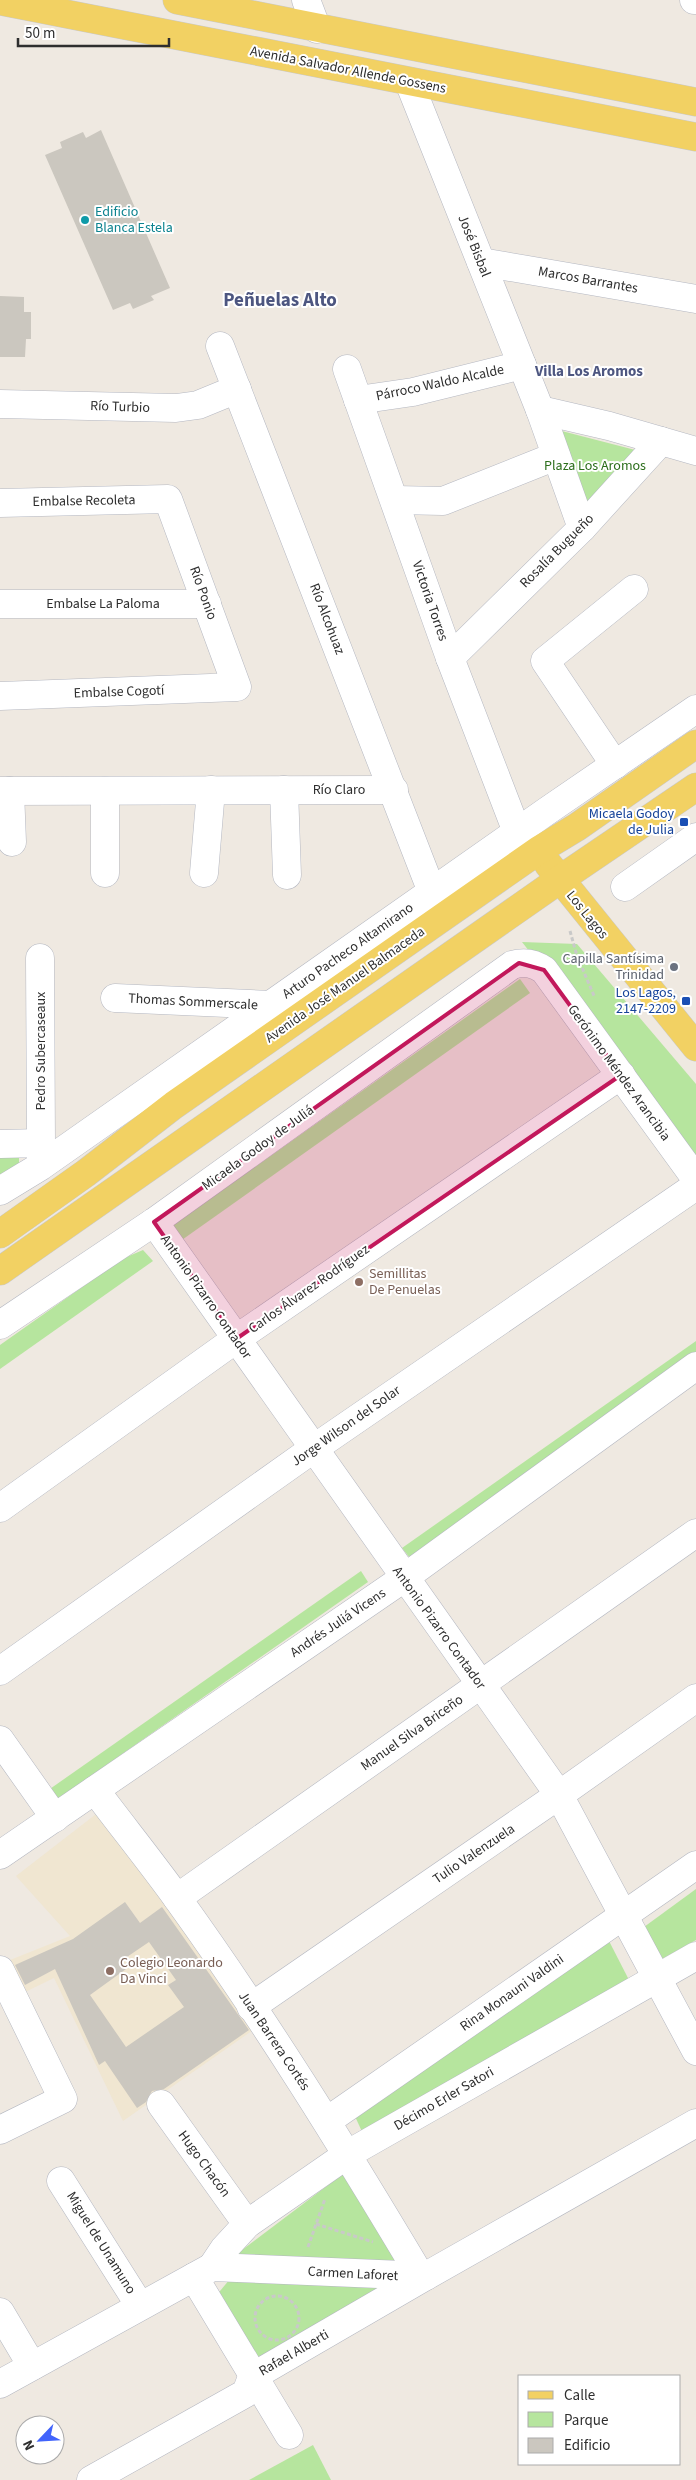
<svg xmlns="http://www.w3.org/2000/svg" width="696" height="2480" viewBox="0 0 696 2480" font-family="'Source Sans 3',sans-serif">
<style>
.education{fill:#f0e6d1}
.green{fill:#b6e59e}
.building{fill:#cbc7bf;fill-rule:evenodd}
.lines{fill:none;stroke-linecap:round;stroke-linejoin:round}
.minor-casing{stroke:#b4b7c1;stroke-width:29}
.major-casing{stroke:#c9c9c9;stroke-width:29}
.path{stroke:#c9c9c9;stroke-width:3;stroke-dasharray:4 2.5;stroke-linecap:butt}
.minor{stroke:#fff;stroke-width:28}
.major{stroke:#f2d163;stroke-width:28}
.marked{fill:#c2185b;fill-opacity:0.2;stroke:#c2185b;stroke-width:4;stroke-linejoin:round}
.culture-dot{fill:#0f9aa8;stroke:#fff;stroke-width:2}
.transit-dot{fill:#1a4fb4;stroke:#fff;stroke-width:2}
.worship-dot{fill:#6b7280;stroke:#fff;stroke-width:2}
.education-dot{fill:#8d6e63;stroke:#fff;stroke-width:2}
.labels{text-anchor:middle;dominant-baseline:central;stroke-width:4;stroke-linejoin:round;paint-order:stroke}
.street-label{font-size:14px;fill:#2e2e2e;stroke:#fff}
.culture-label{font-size:14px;fill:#0d838f;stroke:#fff;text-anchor:start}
.park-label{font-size:14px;fill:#2c6e1b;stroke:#fff}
.transit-label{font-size:14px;fill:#164399;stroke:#fff;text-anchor:end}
.worship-label{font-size:14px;fill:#5b616d;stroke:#fff;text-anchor:end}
.education-label{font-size:14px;fill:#785e54;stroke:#fff;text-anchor:start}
.neighbourhood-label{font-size:15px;font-weight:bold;fill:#4d5680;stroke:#fff}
.district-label{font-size:19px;font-weight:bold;fill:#4d5680;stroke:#fff}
</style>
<rect width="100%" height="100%" fill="#efe9e1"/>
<polygon class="education" points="100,1811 256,2028 123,2121 54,1978 17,1996 0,1964 70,1936 16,1876"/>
<g class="green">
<polygon points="554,429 643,452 583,508"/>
<polygon points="522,942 577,944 696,1084 696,1164"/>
<polygon points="520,979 530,993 179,1242 169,1228"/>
<polygon points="0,1157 19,1157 19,1163 0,1176"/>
<polygon points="143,1250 153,1261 0,1369 0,1345 122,1259"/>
<polygon points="696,1341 696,1356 410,1558 402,1548"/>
<polygon points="361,1571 368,1582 55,1801 47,1791"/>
<polygon points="696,1889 696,1940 662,1959 644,1927"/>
<polygon points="609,1941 629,1980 364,2136 353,2112"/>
<polygon points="348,2170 402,2254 389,2268 230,2259"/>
<polygon points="230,2279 398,2287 259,2366 215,2297"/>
<polygon points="313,2445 331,2480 249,2480"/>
</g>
<g class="building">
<polygon points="101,130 170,288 151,296 154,300 133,309 130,303 113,310 45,155 62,148 60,142 83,132 86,138"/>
<polygon points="0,296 24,297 24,312 31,312 31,339 26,339 25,357 0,357"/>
<path d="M125 1902 140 1923 162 1907 249 2030 164 2089 152 2091 146 2102 137 2108 105 2061 99 2065 55 1969 25 1985 15 1965 73 1939ZM149 1942 176 1980 168 1985 184 2007 126 2047 90 1995 126 1969 121 1961Z"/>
</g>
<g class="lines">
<defs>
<g id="minor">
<polyline points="306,0 317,29"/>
<polyline points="694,0 696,0"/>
<polyline points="409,82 540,410 582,528"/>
<polyline points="481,262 696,299"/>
<polyline points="220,346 432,892"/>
<polyline points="347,369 450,658 517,832"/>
<polyline points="358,400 413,392 522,365"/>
<polyline points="0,404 176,408 198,405 237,389"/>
<polyline points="540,410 609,426 696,451"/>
<polyline points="395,500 443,501 556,456"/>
<polyline points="0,503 168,499 237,687 0,696"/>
<polyline points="0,604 207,604"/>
<polyline points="450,658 582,528 661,441"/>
<polyline points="615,765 545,661 634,589"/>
<polyline points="284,790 287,875"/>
<polyline points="0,791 394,790"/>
<polyline points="10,791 12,842"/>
<polyline points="105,791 105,873"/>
<polyline points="204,873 211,790"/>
<polyline points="625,887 696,837"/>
<polyline points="40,958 41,1143"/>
<polyline points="115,998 271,1005"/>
<polyline points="0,1144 41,1143 41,1161"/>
<polyline points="0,1191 41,1166 547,811 696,709"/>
<polyline points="154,1222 559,1795 696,2051"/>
<path d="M0 1325 154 1222 512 965C525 961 534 963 544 970L696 1179"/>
<polyline points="0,1508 236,1339 621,1075"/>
<polyline points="0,1671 313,1449 696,1186"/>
<polyline points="0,1740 55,1818"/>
<path d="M95 1790C122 1826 151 1862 177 1898 265 2020 344 2148 421 2277"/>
<polyline points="0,1855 404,1578 696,1366"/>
<polyline points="177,1898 696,1533"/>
<polyline points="0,1970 63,2099 0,2130"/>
<polyline points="251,2007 559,1795 696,1698"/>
<polyline points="161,2104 247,2224"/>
<polyline points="327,2121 696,1865"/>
<polyline points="61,2181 140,2306"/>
<polyline points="212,2267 224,2249 247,2224 348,2154 696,1956"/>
<polyline points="194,2277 289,2435"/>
<polyline points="0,2312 32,2366"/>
<polyline points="0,2384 212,2267 426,2276 696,2123"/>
<polyline points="91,2480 246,2393 252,2377 426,2276"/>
</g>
<g id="major">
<polyline points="177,0 696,102"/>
<polyline points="0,1 696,137"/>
<polyline points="548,864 696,1047"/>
<polyline points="0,1234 86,1173 174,1105 539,850 577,827 696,744"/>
<polyline points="0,1271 559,880 696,787"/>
</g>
</defs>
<use href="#minor" class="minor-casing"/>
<use href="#major" class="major-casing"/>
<g class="path">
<polyline points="570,931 577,956 595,998"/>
<polyline points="316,2224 373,2242"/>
<polyline points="308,2247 325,2199"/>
<circle cx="277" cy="2318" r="22"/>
</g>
<use href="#minor" class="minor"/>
<use href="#major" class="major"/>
</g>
<path class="marked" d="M519 963 544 970 621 1075 236 1339 154 1222Z"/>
<circle class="culture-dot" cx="85" cy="220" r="5"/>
<g class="transit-dot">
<rect x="679" y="817" width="10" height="10" rx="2.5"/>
<rect x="681" y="996" width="10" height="10" rx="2.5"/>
</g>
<circle class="worship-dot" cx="674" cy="967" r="5"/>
<g class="education-dot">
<circle cx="359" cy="1282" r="5"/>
<circle cx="110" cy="1971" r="5"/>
</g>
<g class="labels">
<g class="street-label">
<text transform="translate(348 70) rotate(11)">Avenida Salvador Allende Gossens</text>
<text transform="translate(474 246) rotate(68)">José Bisbal</text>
<text transform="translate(588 280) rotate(10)">Marcos Barrantes</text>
<text transform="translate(440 383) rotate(-12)">Párroco Waldo Alcalde</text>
<text transform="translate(120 407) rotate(2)">Río Turbio</text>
<text transform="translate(84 501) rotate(-1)">Embalse Recoleta</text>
<text transform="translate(557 551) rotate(-45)">Rosalía Bugueño</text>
<text transform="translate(203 593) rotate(70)">Río Ponio</text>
<text transform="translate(430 601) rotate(71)">Victoria Torres</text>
<text x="103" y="604">Embalse La Paloma</text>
<text transform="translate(327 619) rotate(69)">Río Alcohuaz</text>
<text transform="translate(119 692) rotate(-2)">Embalse Cogotí</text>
<text x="339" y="790">Río Claro</text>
<text transform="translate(587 915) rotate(51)">Los Lagos</text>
<text transform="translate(348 951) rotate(-35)">Arturo Pacheco Altamirano</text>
<text transform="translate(345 985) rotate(-35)">Avenida José Manuel Balmaceda</text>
<text transform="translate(193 1002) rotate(3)">Thomas Sommerscale</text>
<text transform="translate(41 1051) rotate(-90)">Pedro Subercaseaux</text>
<text transform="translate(619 1073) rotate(54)">Gerónimo Méndez Arancibia</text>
<text transform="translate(258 1148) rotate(-36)">Micaela Godoy de Juliá</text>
<text transform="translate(309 1289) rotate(-35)">Carlos Álvarez Rodríguez</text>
<text transform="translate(206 1297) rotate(55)">Antonio Pizarro Contador</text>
<text transform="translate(346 1426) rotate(-35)">Jorge Wilson del Solar</text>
<text transform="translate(338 1623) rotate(-34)">Andrés Juliá Vicens</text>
<text transform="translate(439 1628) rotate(54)">Antonio Pizarro Contador</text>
<text transform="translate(412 1733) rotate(-35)">Manuel Silva Briceño</text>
<text transform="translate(474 1854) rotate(-34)">Tulio Valenzuela</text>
<text transform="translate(512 1993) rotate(-35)">Rina Monauni Valdini</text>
<text transform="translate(274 2041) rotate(56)">Juan Barrera Cortés</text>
<text transform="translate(444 2099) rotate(-30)">Décimo Erler Satori</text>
<text transform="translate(204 2164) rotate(54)">Hugo Chacón</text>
<text transform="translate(101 2243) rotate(58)">Miguel de Unamuno</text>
<text transform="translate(353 2274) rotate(3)">Carmen Laforet</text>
<text transform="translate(294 2353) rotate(-30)">Rafael Alberti</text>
</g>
<g class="culture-label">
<text x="95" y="212">Edificio<tspan x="95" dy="16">Blanca Estela</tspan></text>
</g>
<g class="park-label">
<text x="595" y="466">Plaza Los Aromos</text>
</g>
<g class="transit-label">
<text x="674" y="814">Micaela Godoy<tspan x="674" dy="16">de Julia</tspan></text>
<text x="676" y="993">Los Lagos,<tspan x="676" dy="16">2147-2209</tspan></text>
</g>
<g class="worship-label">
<text x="664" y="959">Capilla Santísima<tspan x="664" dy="16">Trinidad</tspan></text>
</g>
<g class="education-label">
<text x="369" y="1274">Semillitas<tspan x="369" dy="16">De Penuelas</tspan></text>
<text x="120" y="1963">Colegio Leonardo<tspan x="120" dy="16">Da Vinci</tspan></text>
</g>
<g class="neighbourhood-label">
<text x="589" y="371">Villa Los Aromos</text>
</g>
<g class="district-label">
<text x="280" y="300">Peñuelas Alto</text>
</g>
</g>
<rect x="518" y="2375" width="162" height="90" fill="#ffffff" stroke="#ababab"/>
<rect x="528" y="2391" width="25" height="8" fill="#f2d163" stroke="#ababab"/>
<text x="564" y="2400" font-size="15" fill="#2e2e2e">Calle</text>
<rect x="528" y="2412" width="25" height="15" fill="#b6e59e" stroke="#ababab"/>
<text x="564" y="2425" font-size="15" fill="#2e2e2e">Parque</text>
<rect x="528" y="2438" width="25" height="15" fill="#cbc7bf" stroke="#ababab"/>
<text x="564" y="2450" font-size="15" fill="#2e2e2e">Edificio</text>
<g transform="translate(40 2440) rotate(245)"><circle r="24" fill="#ffffff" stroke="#ababab"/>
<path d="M0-4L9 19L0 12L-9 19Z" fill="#4264fb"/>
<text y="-8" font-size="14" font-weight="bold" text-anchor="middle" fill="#2e2e2e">N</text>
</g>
<path d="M18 38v8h151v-8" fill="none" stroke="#2e2e2e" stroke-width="2.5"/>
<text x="25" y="38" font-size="15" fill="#2e2e2e" stroke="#ffffff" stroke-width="4" paint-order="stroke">50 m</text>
</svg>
